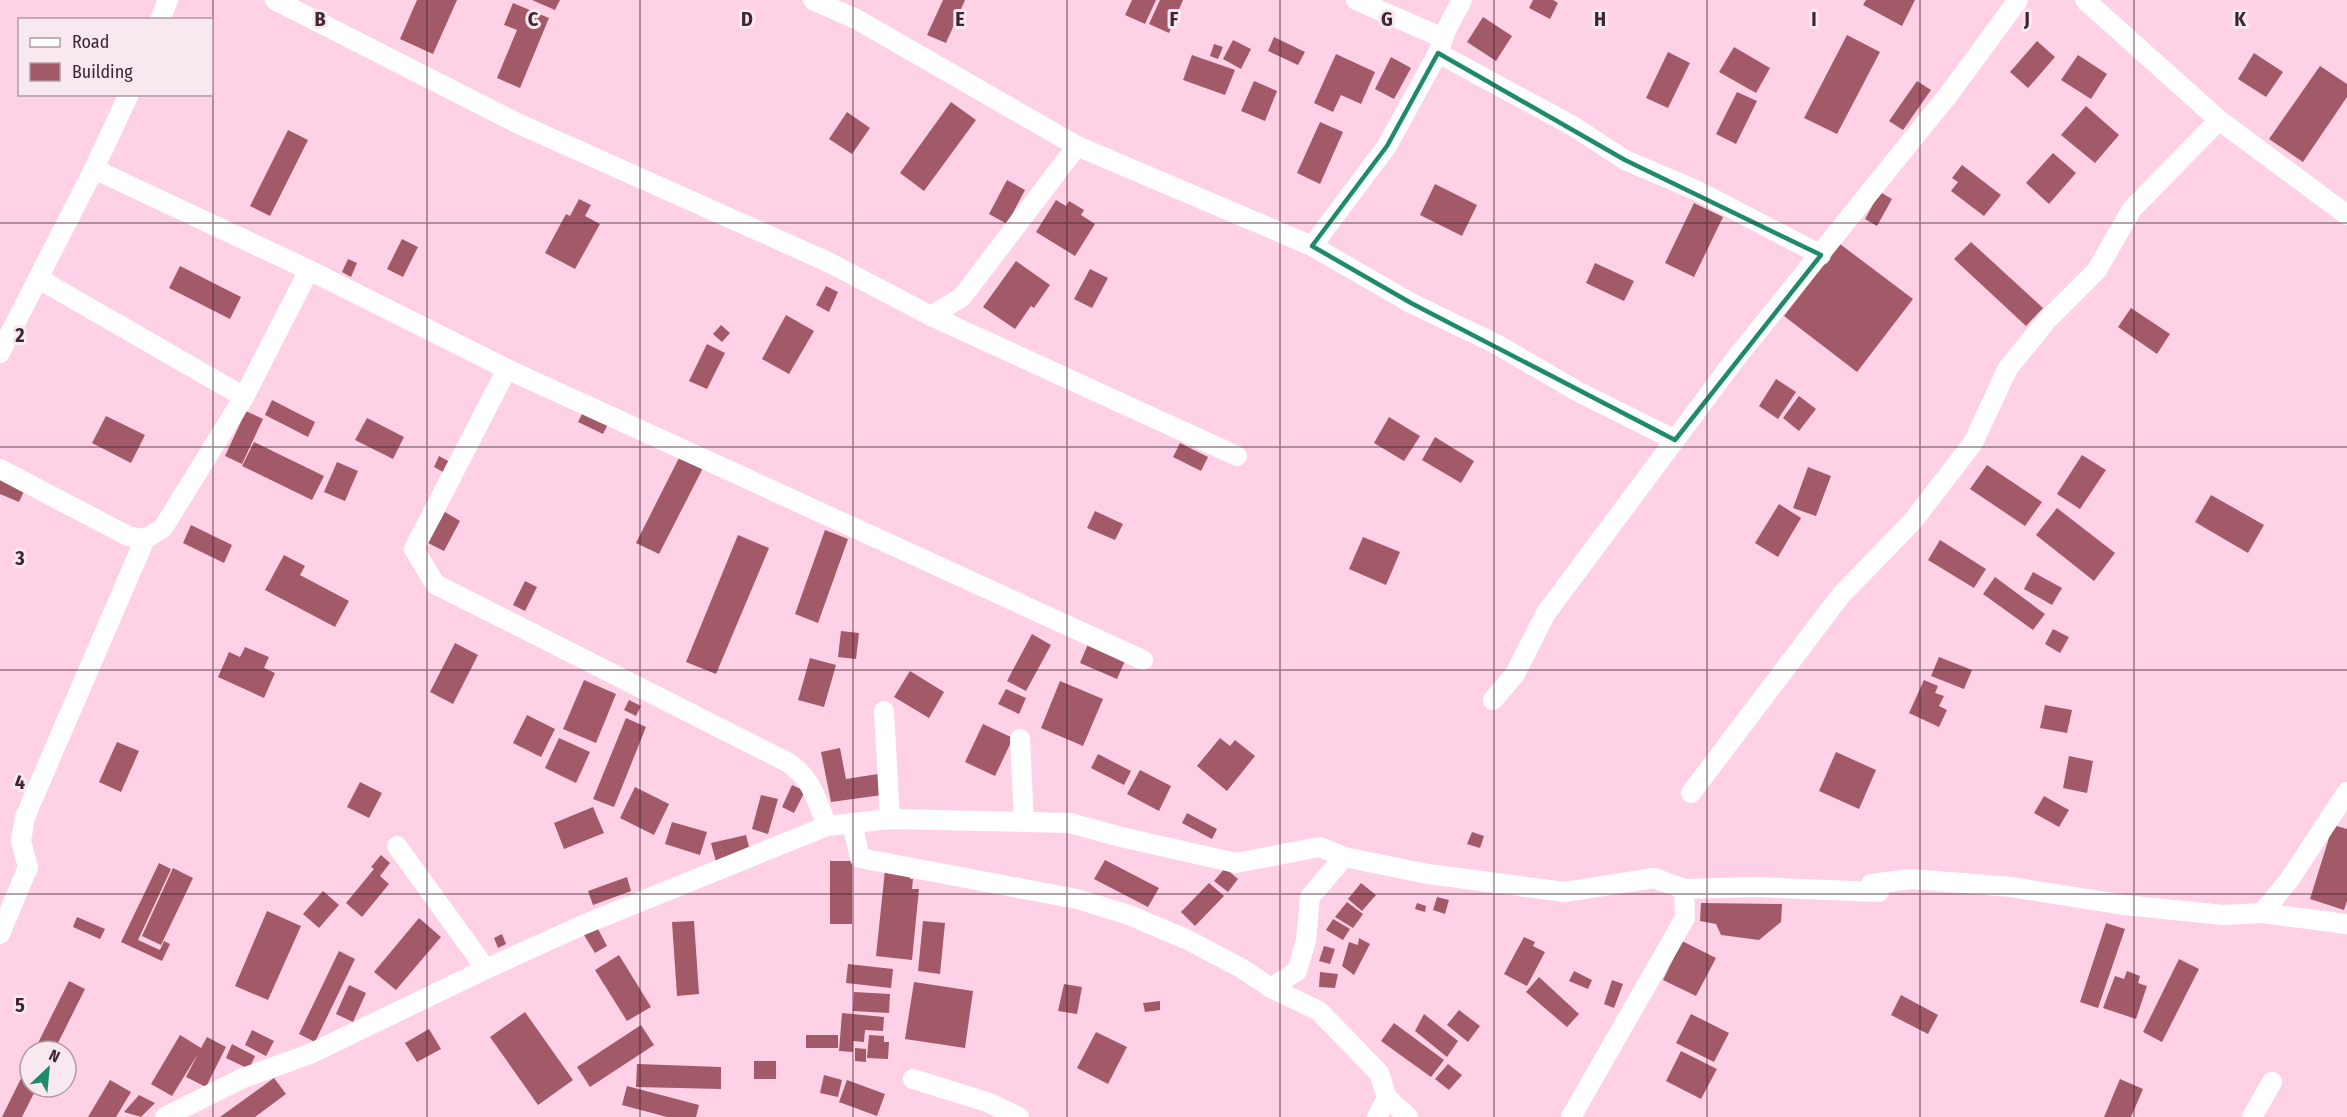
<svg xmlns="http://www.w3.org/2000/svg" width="2347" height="1117" viewBox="0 0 2347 1117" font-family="'Fira Sans Condensed',sans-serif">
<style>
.building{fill:#a25968}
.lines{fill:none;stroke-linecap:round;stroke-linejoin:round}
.minor{stroke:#fff;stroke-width:20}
.marked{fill:none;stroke:#1d8b6b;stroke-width:4.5;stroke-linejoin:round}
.grid{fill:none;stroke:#422534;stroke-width:1.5;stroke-opacity:0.55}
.grid-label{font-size:20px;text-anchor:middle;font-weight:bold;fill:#422534;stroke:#f8e8ef;stroke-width:6;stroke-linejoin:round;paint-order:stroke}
</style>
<rect width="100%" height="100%" fill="#ffd1e7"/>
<g class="building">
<polygon points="417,0 457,0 433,54 400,39"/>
<polygon points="532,0 560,0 555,10"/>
<polygon points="943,0 965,0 946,43 927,35"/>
<polygon points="1132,0 1156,0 1145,24 1125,15"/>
<polygon points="1160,0 1183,0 1169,33 1149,24"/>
<polygon points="1533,0 1553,0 1558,3 1550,19 1529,8"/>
<polygon points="1866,0 1915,0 1902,26 1863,5"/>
<polygon points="513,3 549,18 520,88 497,78 517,30 504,25"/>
<polygon points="1483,17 1512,36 1496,61 1467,42"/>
<polygon points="1847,35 1880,52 1837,134 1804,118"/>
<polygon points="1274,37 1305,52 1298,65 1268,51"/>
<polygon points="1233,40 1251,49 1241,69 1223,59"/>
<polygon points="2037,41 2055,57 2028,88 2010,72"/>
<polygon points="1214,44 1223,47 1218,59 1210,56"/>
<polygon points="1734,47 1770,68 1756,93 1719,72"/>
<polygon points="1668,52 1690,63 1668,108 1646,98"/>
<polygon points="2254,53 2283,72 2266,97 2238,79"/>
<polygon points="1336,54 1375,72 1361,104 1341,95 1333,112 1314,103"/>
<polygon points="1192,55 1235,70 1225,95 1183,80"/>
<polygon points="2078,55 2107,74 2091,99 2061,80"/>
<polygon points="1391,57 1411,68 1394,99 1375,89"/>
<polygon points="2320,66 2347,84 2347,97 2303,162 2269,139"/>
<polygon points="1254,81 1277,91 1265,121 1241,111"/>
<polygon points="1917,81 1931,90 1903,130 1889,121"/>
<polygon points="1737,92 1757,101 1736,144 1716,134"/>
<polygon points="951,102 976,120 924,191 900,173"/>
<polygon points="2086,106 2119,135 2095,163 2061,135"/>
<polygon points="847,112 870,128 852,154 829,139"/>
<polygon points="1320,122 1343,132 1320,184 1297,173"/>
<polygon points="288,130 308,140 270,216 250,206"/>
<polygon points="2053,153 2076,173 2049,204 2026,183"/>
<polygon points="1962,165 2001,195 1984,216 1951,191 1958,182 1952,178"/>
<polygon points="1007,180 1025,190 1007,224 989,214"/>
<polygon points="1435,184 1477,205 1462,236 1420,215"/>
<polygon points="1880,192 1892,199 1877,226 1865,219"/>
<polygon points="579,199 591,205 585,216 600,224 575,269 545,253 566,214 570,216"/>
<polygon points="1056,200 1066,206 1069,201 1084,210 1081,215 1095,224 1075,256 1036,232"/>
<polygon points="1694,203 1723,217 1694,277 1665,263"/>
<polygon points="402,239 418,247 403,277 387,269"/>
<polygon points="1971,242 2043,308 2026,326 1954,259"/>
<polygon points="1840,244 1913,299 1857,372 1784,316"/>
<polygon points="348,259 357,263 351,277 342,272"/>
<polygon points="1016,261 1050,285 1034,308 1031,306 1015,329 983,307"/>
<polygon points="1595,263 1634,281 1624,301 1586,283"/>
<polygon points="180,266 241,297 230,319 169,288"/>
<polygon points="1090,269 1108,278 1092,308 1074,299"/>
<polygon points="826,286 838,292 829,312 816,305"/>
<polygon points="2131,308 2170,334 2157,354 2118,327"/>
<polygon points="786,315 814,331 789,374 762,359"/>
<polygon points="721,325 730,333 722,342 713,334"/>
<polygon points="707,344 725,353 707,389 689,381"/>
<polygon points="1776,379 1796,392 1778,419 1759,406"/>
<polygon points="1799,396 1816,409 1799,431 1783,418"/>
<polygon points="272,400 315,422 308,437 265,415"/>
<polygon points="585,408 610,420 603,434 578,422"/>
<polygon points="246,411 263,419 242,464 225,456"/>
<polygon points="106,416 145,435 131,463 92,443"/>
<polygon points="1389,417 1420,436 1404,461 1374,443"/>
<polygon points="367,418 404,437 393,459 355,440"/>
<polygon points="1435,437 1474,461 1461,483 1422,460"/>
<polygon points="254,442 324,476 312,500 242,466"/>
<polygon points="1180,443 1208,457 1201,471 1173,457"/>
<polygon points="681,454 704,466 659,554 636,543"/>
<polygon points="2082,455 2106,470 2080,509 2057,494"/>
<polygon points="439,456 450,462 445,473 434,467"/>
<polygon points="337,462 358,471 345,501 324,492"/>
<polygon points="1987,465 2042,502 2025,526 1970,489"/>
<polygon points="1808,467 1831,476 1816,516 1793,508"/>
<polygon points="0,475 26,487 19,502 0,494"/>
<polygon points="2211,495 2264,525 2248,553 2195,522"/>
<polygon points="1779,504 1801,518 1778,557 1755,543"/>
<polygon points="2057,508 2115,553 2094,581 2036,535"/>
<polygon points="1095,511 1123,524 1115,540 1087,528"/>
<polygon points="445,512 460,521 444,551 428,543"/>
<polygon points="191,525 232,545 224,563 183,543"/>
<polygon points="825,530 848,539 818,623 795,614"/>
<polygon points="738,535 769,548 716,674 686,662"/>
<polygon points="1363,537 1400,552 1386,585 1349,569"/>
<polygon points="1940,540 1986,569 1974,588 1928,560"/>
<polygon points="284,555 305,566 300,575 349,601 335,627 265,590"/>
<polygon points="2033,572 2062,588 2052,605 2024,589"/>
<polygon points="1995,577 2045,614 2033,630 1983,594"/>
<polygon points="525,581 537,587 525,611 513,605"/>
<polygon points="2053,629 2069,637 2060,653 2045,644"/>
<polygon points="841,631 859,633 856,659 838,657"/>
<polygon points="1032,634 1051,645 1026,691 1007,681"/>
<polygon points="455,643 478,655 453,704 430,692"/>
<polygon points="1088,644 1125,661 1117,679 1080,663"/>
<polygon points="245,647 269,657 264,668 275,673 264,698 218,677 229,652 240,657"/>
<polygon points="1939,657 1972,670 1964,689 1931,676"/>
<polygon points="810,658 836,665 824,707 798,700"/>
<polygon points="910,671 944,692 929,718 894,697"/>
<polygon points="584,680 616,694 596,743 563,729"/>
<polygon points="1924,680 1938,686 1935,693 1944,696 1939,706 1947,710 1939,727 1909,713"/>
<polygon points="1060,681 1103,699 1083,746 1041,728"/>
<polygon points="1006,689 1026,698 1019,714 998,704"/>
<polygon points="629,700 641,706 636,716 624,710"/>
<polygon points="2045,705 2072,710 2067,733 2040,728"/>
<polygon points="527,715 555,729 541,757 513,743"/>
<polygon points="626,718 646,727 614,807 593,799"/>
<polygon points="983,724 1013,738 995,776 965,762"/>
<polygon points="559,738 590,752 576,783 545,768"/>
<polygon points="1220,738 1230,746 1235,740 1255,756 1227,791 1197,766"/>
<polygon points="117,742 139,751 121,792 99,782"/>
<polygon points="840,748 846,779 878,774 882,795 831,802 821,752"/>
<polygon points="1836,752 1876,770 1859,809 1819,791"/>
<polygon points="1098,754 1131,771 1124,785 1091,768"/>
<polygon points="2069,756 2093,761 2087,793 2063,788"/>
<polygon points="1140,770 1171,786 1159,811 1127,794"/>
<polygon points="360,782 382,793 369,818 347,807"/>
<polygon points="792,785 805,791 794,813 782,807"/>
<polygon points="635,787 669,804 654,835 620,818"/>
<polygon points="761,795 778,799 768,834 752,829"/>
<polygon points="2044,796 2069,810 2059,827 2034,813"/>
<polygon points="593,807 604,833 564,849 554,823"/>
<polygon points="1187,813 1217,829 1212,839 1182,823"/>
<polygon points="672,822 707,832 700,855 665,844"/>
<polygon points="2333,825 2347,829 2347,901 2344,910 2310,899"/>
<polygon points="1472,832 1484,836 1480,848 1467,844"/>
<polygon points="746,835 751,855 716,862 711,843"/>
<polygon points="381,855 390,863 380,876 389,884 362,917 346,903 374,869 371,867"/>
<polygon points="1105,860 1159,888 1148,907 1094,879"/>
<rect x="830" y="861" width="22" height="63"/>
<polygon points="159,863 171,869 138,940 160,950 164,941 170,944 162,961 121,942"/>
<polygon points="173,868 193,878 161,945 142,936"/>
<polygon points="1225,868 1238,879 1228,892 1214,881"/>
<polygon points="885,870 911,873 910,879 913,879 912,889 919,889 912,960 876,956"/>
<polygon points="627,877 631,891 593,905 588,891"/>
<polygon points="1209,883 1224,896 1195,926 1181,912"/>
<polygon points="1361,883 1376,895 1362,911 1348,899"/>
<polygon points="323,891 339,905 319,928 303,914"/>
<polygon points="1437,897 1449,900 1445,914 1433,910"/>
<polygon points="1347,902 1363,914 1353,928 1335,917"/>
<polygon points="1417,903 1426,906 1425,912 1415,909"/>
<polygon points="1701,903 1782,904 1781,922 1759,940 1721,935 1716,924 1700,921"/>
<polygon points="267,911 301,926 268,1000 235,986"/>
<polygon points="77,917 105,929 100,939 73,927"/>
<polygon points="419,918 441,937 396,990 374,972"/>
<polygon points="1333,919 1350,929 1343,940 1326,930"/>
<polygon points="694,921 699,994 677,996 672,922"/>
<polygon points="923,921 945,923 940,974 918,971"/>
<polygon points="2106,923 2125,929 2098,1008 2080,1002"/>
<polygon points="597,927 607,946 595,953 584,935"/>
<polygon points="502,934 506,944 498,948 494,938"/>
<polygon points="1524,937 1535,942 1533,946 1545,952 1527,986 1504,974"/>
<polygon points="1359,938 1370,944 1354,975 1342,966 1349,942 1358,945"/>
<polygon points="1682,941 1716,958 1696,996 1663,980"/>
<polygon points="1324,946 1335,949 1330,964 1319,961"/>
<polygon points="339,951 355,959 315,1042 299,1034"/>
<polygon points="619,955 651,1007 627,1021 595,970"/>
<polygon points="2179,959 2199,969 2162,1042 2143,1032"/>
<polygon points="848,964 893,969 891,988 846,983"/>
<polygon points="1574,971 1592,980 1588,989 1569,981"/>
<polygon points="2127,971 2140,976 2138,983 2147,986 2136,1019 2103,1008 2115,976 2124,979"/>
<polygon points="1320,972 1338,974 1335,988 1319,987"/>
<polygon points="1539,977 1579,1014 1567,1027 1526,992"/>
<polygon points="1612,980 1623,984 1614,1008 1604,1004"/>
<polygon points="69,981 85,989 54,1051 34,1051"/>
<polygon points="914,982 973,991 965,1048 905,1039"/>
<polygon points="1064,984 1082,987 1077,1014 1058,1011"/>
<polygon points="349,985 366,993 353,1022 336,1014"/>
<polygon points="854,992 890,994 889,1013 853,1011"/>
<polygon points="1901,995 1938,1015 1928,1034 1891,1015"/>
<polygon points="1160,1001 1160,1010 1145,1012 1143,1003"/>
<polygon points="1459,1010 1480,1026 1468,1042 1447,1025"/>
<polygon points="525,1012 573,1080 538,1105 490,1037"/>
<polygon points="842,1013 884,1017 883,1031 865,1030 864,1042 853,1041 853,1052 839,1051"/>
<polygon points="1424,1014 1458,1041 1447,1057 1415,1031"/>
<polygon points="1691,1014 1729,1033 1714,1062 1676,1043"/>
<polygon points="1394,1023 1444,1060 1431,1077 1381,1041"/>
<polygon points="641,1025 654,1045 590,1087 577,1067"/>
<polygon points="429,1029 441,1049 417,1062 405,1043"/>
<polygon points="252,1030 274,1041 266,1056 245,1045"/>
<polygon points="1096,1032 1127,1047 1108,1084 1077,1068"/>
<polygon points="180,1035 201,1048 207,1037 226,1047 206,1087 186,1077 198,1054 172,1096 151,1084"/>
<rect x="806" y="1035" width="32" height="13"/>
<polygon points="869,1035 884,1036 884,1042 889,1042 888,1059 867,1058"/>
<polygon points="232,1044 255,1056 249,1069 226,1058"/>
<polygon points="855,1048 866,1049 866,1062 855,1061"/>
<polygon points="1681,1051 1717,1069 1701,1099 1666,1081"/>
<polygon points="30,1060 30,1087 37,1087 22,1117 2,1117"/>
<rect x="754" y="1061" width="22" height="18"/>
<polygon points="637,1064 721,1067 721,1089 636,1087"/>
<polygon points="1448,1064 1462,1075 1449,1090 1435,1079"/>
<polygon points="824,1075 842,1080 838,1097 820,1093"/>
<polygon points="274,1078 286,1094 255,1117 220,1117"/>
<polygon points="2120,1079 2143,1089 2131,1117 2104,1117"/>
<polygon points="110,1080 131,1092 116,1117 88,1117"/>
<polygon points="847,1080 885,1094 877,1116 839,1102"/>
<polygon points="627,1086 699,1105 696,1117 667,1117 622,1105"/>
<polygon points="139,1095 155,1103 141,1117 124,1112"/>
</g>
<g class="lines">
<g class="minor">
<polyline points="275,0 519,124 828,262 931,316 962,297 1077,146"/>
<polyline points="813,0 856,19 1077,146 1312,246 1411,303 1498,345 1577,391 1675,440"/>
<polyline points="1356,0 1443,38"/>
<polyline points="2085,0 2219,120 2347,215"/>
<polyline points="160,20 168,0"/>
<polyline points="1438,53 1573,126 1625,160 1698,191 1821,255"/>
<polyline points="94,169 309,270 507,369 1143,660"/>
<polyline points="1312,246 1387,146 1438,53 1446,30 1462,0"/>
<polyline points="39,279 244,397 309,270"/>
<polyline points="931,316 1237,456"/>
<polyline points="0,353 94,169 129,94"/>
<path d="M507 369 414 549 435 584 789 763C812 779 817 801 827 826L890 819 1070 823 1121 837 1236 863 1320 847 1344 857 1428 874 1565 892 1654 878 1684 889 1756 887 1879 892"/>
<polyline points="0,469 128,536 145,539 163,528 244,397"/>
<polyline points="1493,700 1515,674 1546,613 1736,358 1949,94 2018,0"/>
<polyline points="884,711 890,819"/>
<polyline points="1020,739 1024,822"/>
<polyline points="1691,793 1841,595 1912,522 1973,443 2008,368 2048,319 2097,270 2132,209 2219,120"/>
<polyline points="852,823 860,858 1077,899 1129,915 1188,940 1241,968 1271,988 1319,1011 1379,1073 1387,1098 1408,1117"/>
<polyline points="397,846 486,969"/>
<polyline points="1871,884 1911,879 2011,887 2125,905 2223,915 2262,913 2347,924"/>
<polyline points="2262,913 2289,880 2347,792"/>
<polyline points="0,934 28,867 21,841 25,817 145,539"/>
<polyline points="1271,988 1297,971 1306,941 1310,897 1344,857"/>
<polyline points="913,1079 987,1102 1019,1117"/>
<polyline points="165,1117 243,1078 310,1054 486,969 585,924 827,826"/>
<polyline points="1377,1117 1387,1098"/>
<polyline points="1571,1117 1685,918 1684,889"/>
<polyline points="2252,1117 2272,1082"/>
</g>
</g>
<path class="marked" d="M1438 53 1625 160 1821 255 1675 440 1411 303 1312 246 1387 146Z"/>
<path class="grid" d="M213 0V1117M427 0V1117M640 0V1117M853 0V1117M1067 0V1117M1280 0V1117M1494 0V1117M1707 0V1117M1920 0V1117M2134 0V1117M0 223H2347M0 447H2347M0 670H2347M0 894H2347"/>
<g class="grid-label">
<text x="320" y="26">B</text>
<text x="533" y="26">C</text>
<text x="747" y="26">D</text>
<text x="960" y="26">E</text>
<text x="1174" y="26">F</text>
<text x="1387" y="26">G</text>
<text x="1600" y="26">H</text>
<text x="1814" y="26">I</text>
<text x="2027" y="26">J</text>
<text x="2240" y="26">K</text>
<text x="20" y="342">2</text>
<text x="20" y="565">3</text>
<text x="20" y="789">4</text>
<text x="20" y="1012">5</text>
</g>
<rect x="18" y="18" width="195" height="78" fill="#f8e8ef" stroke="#af9aa4" stroke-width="1.5"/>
<rect x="30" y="38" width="30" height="9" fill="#ffffff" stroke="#af9aa4" stroke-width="1.5"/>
<text x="72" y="48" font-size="18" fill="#422534">Road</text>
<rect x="30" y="63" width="30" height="18" fill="#a25968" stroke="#af9aa4" stroke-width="1.5"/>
<text x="72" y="78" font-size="18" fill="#422534">Building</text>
<g transform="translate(48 1069) rotate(26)"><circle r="28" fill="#f8e8ef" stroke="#af9aa4" stroke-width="1.5"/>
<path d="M0-4.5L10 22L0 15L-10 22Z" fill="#1d8b6b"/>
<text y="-9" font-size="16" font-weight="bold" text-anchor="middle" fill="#422534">N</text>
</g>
</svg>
